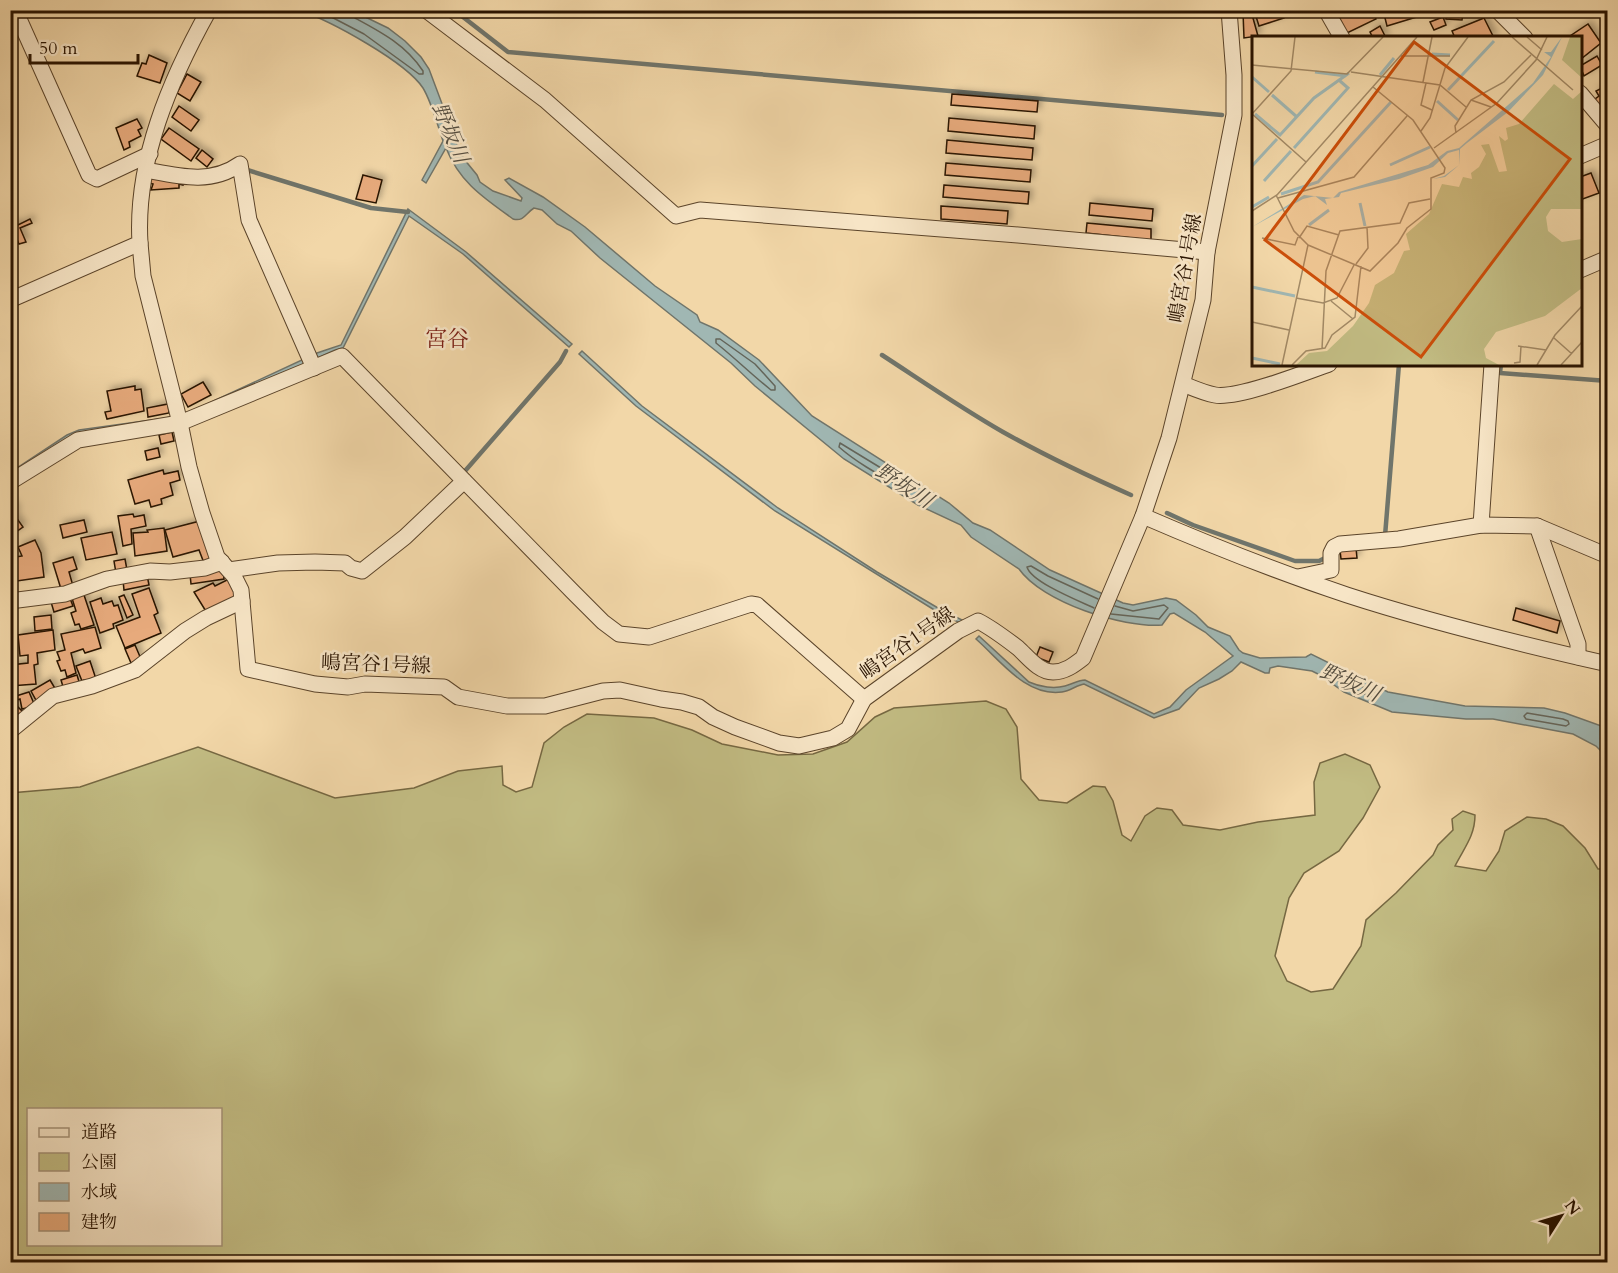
<svg xmlns="http://www.w3.org/2000/svg" width="1618" height="1273" viewBox="0 0 1618 1273" font-family="Cardo,'Noto Serif JP',serif">
<style>
.green{fill:#c2bc83;stroke:#766842;stroke-width:1.5;fill-rule:evenodd}
.water{fill:#a0b7b3;stroke:#70756b;stroke-width:1.5}
.lines{fill:none;stroke-linecap:round;stroke-linejoin:round}
.shore{stroke:#64655a;stroke-width:1.5}
.stream{stroke:#70756b;stroke-width:4.5}
.building{fill:#e7aa7b;stroke:#291300;stroke-width:1.5;filter:url(#shadow)}
.minor-casing{stroke:#5b442a;stroke-width:17}
.minor{stroke:#f7e5c6;stroke-width:15}
.labels{text-anchor:middle;dominant-baseline:central;stroke-width:5;stroke-linejoin:round;paint-order:stroke}
.street-label{font-size:20px;fill:#291300;stroke:#f7e5c6}
.water-label{font-size:21px;font-style:italic;fill:#534c3f;stroke:#f7e5c6}
.quarter-label{font-size:22px;fill:#7a1f14;stroke:#f7e5c6}
.inset-river{fill:none;stroke:#a0b7b3;stroke-width:3}
.inset-road{fill:none;stroke:#a28965;stroke-width:1.5}
.view{fill:#cb4e0a;fill-opacity:0.15;stroke:#cb4e0a;stroke-width:3}
.inset-edge{fill:none;stroke:#291300;stroke-width:3}
</style>
<defs>
<filter id="shadow"><feDropShadow dx="3.5" dy="-3.5" stdDeviation="3" flood-color="#0004"/></filter>
</defs>
<rect width="100%" height="100%" fill="#f2d7a8"/>
<filter id="stains"><feTurbulence type="fractalNoise" baseFrequency=".00333" numOctaves="4"/><feColorMatrix values="0 0 0 0 .2 0 0 0 0 .09 0 0 0 0 .02 0 0 0 .5 -.17"/></filter>
<radialGradient id="worn" r=".72"><stop offset=".6" stop-color="#630" stop-opacity="0"/><stop offset="1" stop-color="#630" stop-opacity=".3"/></radialGradient>
<path class="green" d="M986 701 1006 709 1017 727 1021 779 1039 800 1067 803 1093 786 1105 787 1113 801 1122 835 1131 841 1145 816 1157 808 1172 810 1183 825 1220 830 1258 822 1315 815 1314 782 1320 763 1345 754 1370 765 1380 787 1363 818 1339 851 1304 873 1289 898 1275 956 1287 981 1311 992 1333 989 1361 946 1366 920 1396 893 1433 855 1438 845 1453 830 1452 819 1463 811 1475 815C1475 836 1464 848 1455 866L1486 871 1499 851 1505 831 1527 817 1546 819 1563 826 1585 848 1598 869H1607V1262H11L10 793 80 787 198 747 335 798 414 788 458 771 502 766 503 785 516 792 532 787 544 743 564 727 587 714 654 718 692 730 722 744 778 755 813 754 847 742 875 717 894 708ZM28 1110H220V1244H28Z"/>
<g class="water">
<path d="M301 11H353L388 28 405 41 421 57 429 69 456 141 464 159 477 175 480 182 493 191 521 201 522 198 505 180 509 178 543 197 585 227 655 286 697 315 700 322 718 330 759 360 812 416 949 503 973 523 990 530 1050 570 1123 603 1133 605 1166 598 1176 600 1196 615 1208 627 1230 636 1239 650 1243 653 1260 658 1306 657 1311 654 1388 692 1465 706 1544 708 1565 713 1607 728V757L1596 746 1573 734 1493 719H1466L1392 712 1344 692 1320 675 1312 671 1278 666 1270 668 1269 673H1265L1241 662 1232 671 1219 679 1199 688 1179 709 1154 718 1084 684C1077 685 1070 691 1062 692 1026 697 1001 661 976 639L979 636 1029 682C1040 687 1054 689 1065 686 1073 684 1078 680 1085 680L1154 714 1170 707 1186 690 1233 656 1205 632 1174 613 1170 614 1162 625C1122 628 1042 602 1019 569L971 537 961 525 918 505 844 459 755 386 731 363 600 258 571 231 557 224 542 210 534 208C526 213 524 222 513 219 484 198 460 183 446 148L426 183 422 180 443 141C437 124 432 103 423 88 406 62 331 21 301 11Z"/>
<polygon points="408,209 466,252 572,344 569,347 463,254 409,216 343,348 335,350 192,415 80,434 11,477 11,472 67,435 79,430 166,418 192,411 317,353 341,345"/>
<polygon points="582,351 642,406 778,508 877,572 938,608 964,621 960,623 936,611 775,511 636,406 579,354"/>
</g>
<g class="lines">
<g class="shore">
<path d="M318 10 364 34 419 74H423V71C406 45 381 32 355 18L352 10"/>
<path d="M716 339H720L755 364 775 386V390H771C752 375 735 358 716 343Z"/>
<path d="M840 443 899 479 900 483 896 484C876 473 856 462 839 447Z"/>
<path d="M1094 608C1079 601 1031 582 1027 567L1031 566 1048 576 1098 599"/>
<polyline points="1111,614 1159,619 1168,608 1164,605 1133,611 1115,606"/>
<polygon points="1335,674 1376,693 1377,697 1374,698 1346,686 1334,678"/>
<polygon points="1527,713 1563,719 1568,721 1569,724 1566,726 1526,719 1524,716"/>
</g>
<g class="stream">
<polyline points="454,10 508,52 1222,115"/>
<polyline points="244,169 371,208 408,212"/>
<path d="M882 355C922 381 961 408 1003 432 1044 455 1088 476 1131 495"/>
<polyline points="1501,364 1500,373 1608,381"/>
<polyline points="465,471 560,362 566,351"/>
<polyline points="1167,513 1193,525 1295,561 1319,561 1327,557"/>
<polyline points="1385,536 1399,364"/>
</g>
</g>
<g class="building">
<polygon points="1254,10 1283,10 1284,18 1259,26"/>
<polygon points="1347,10 1351,10 1353,14 1361,10 1372,10 1376,19 1347,33 1338,15"/>
<polygon points="1383,10 1418,10 1420,16 1387,26"/>
<polygon points="1450,10 1470,10 1470,15 1463,14 1462,20 1446,19 1446,13 1449,13"/>
<polygon points="1251,11 1258,36 1244,38 1243,12"/>
<polygon points="1443,17 1446,25 1434,30 1430,22"/>
<polygon points="1484,18 1494,38 1455,38 1452,31"/>
<polygon points="1588,24 1601,43 1581,59 1580,38 1567,38"/>
<polygon points="1380,26 1386,38 1373,38 1370,32"/>
<polygon points="149,55 167,63 160,83 137,76 142,63 146,64"/>
<polygon points="1597,56 1602,65 1584,76 1580,66"/>
<polygon points="187,74 201,82 190,101 177,93"/>
<polygon points="1608,85 1608,109 1605,110 1601,103 1598,105 1595,99 1599,96 1596,91"/>
<polygon points="952,94 1038,101 1037,112 951,105"/>
<polygon points="179,106 199,120 191,131 172,117"/>
<polygon points="949,118 1035,126 1034,139 948,131"/>
<polygon points="137,119 142,128 138,130 141,136 129,142 130,147 124,150 116,128"/>
<polygon points="169,128 199,149 191,161 161,139"/>
<polygon points="947,140 1033,148 1032,160 946,153"/>
<polygon points="202,150 213,159 207,167 196,158"/>
<polygon points="946,163 1031,170 1030,182 945,175"/>
<polygon points="1591,173 1599,193 1580,200 1580,177"/>
<polygon points="152,175 184,180 183,185 179,184 179,188 151,190 153,184 149,183"/>
<polygon points="363,175 382,180 376,203 356,199"/>
<polygon points="944,185 1029,192 1028,204 943,197"/>
<polygon points="1090,203 1153,209 1152,221 1089,215"/>
<polygon points="941,206 1008,211 1007,224 941,219"/>
<polygon points="30,219 32,223 20,228 26,242 19,244 11,225 17,223 18,225"/>
<polygon points="1087,223 1151,229 1151,240 1086,233"/>
<polygon points="203,382 211,395 188,407 181,394"/>
<polygon points="135,386 135,390 141,389 144,411 107,419 105,412 111,411 107,391"/>
<polygon points="168,404 169,413 148,417 147,408"/>
<polygon points="172,432 174,441 161,444 159,435"/>
<polygon points="158,448 160,457 147,460 145,451"/>
<polygon points="163,470 164,474 178,471 180,480 170,483 173,495 161,499 162,504 151,507 149,500 135,504 128,480"/>
<polygon points="11,502 17,511 13,513 23,527 10,536"/>
<polygon points="133,514 134,517 144,515 146,526 131,529 132,544 123,546 118,516"/>
<polygon points="84,520 87,532 63,538 60,525"/>
<polygon points="200,521 212,561 204,563 199,550 173,557 165,530"/>
<polygon points="164,528 167,551 135,556 133,533 148,532 147,530"/>
<polygon points="112,532 117,554 86,560 81,538"/>
<polygon points="35,540 41,553 44,577 10,582 10,558 22,556 18,547"/>
<polygon points="1356,548 1357,558 1341,559 1340,550"/>
<polygon points="73,557 77,569 69,572 73,586 61,589 53,563"/>
<polygon points="125,559 127,570 116,573 114,561"/>
<polygon points="223,569 224,579 191,584 190,574"/>
<polygon points="147,575 149,585 124,590 123,580"/>
<polygon points="229,579 237,598 207,613 194,592 213,583 215,586"/>
<polygon points="149,588 158,613 154,615 161,633 125,648 116,626 140,617 132,594"/>
<polygon points="83,592 94,625 81,629 79,624 75,625 71,613 76,611 71,595"/>
<polygon points="124,595 133,615 127,618 119,597"/>
<polygon points="69,596 73,606 54,612 51,602"/>
<polygon points="101,598 103,604 112,601 114,606 118,605 123,620 113,624 114,628 100,633 90,602"/>
<polygon points="1516,608 1560,621 1557,633 1513,620"/>
<polygon points="51,615 52,629 35,631 34,617"/>
<polygon points="95,627 101,648 85,653 83,649 71,653 76,673 67,677 65,670 61,671 57,661 60,660 57,652 65,650 61,634"/>
<polygon points="53,630 55,650 37,653 38,664 34,665 36,684 10,686 10,665 28,663 28,655 20,656 18,635"/>
<polygon points="135,645 141,659 131,663 125,649"/>
<polygon points="1040,647 1053,652 1049,662 1036,657"/>
<polygon points="90,661 96,679 85,683 84,680 82,681 76,666"/>
<polygon points="77,675 80,685 64,690 61,680"/>
<polygon points="50,680 56,690 37,702 31,691"/>
<polygon points="29,692 35,706 22,709 20,699 17,700 16,696"/>
<polygon points="14,703 24,713 10,726 10,707"/>
</g>
<g class="lines">
<defs>
<g id="minor">
<polyline points="15,10 89,175 97,179 150,154"/>
<polyline points="426,10 545,100 676,216 700,210 1018,235 1207,252"/>
<polyline points="1326,10 1342,38"/>
<polyline points="1497,10 1525,38"/>
<polyline points="1580,93 1608,126"/>
<polyline points="1580,156 1608,144"/>
<path d="M146 170C178 176 211 185 240 164L249 220 314 368"/>
<path d="M140 243 143 276 180 423 189 467 202 513 217 557 234 576 241 590 248 669 315 684 348 687 365 684 444 687 458 697 507 706H545L603 691 620 690 661 699 682 702 699 707 713 717 735 727 779 743 799 746 833 738 848 729 864 699 958 631 978 621C992 628 1005 638 1018 648 1028 657 1039 672 1053 672 1065 672 1074 665 1083 658L1143 516 1169 438 1203 300 1207 252 1234 115V75L1229 10"/>
<polyline points="1580,270 1608,258"/>
<path d="M10 300 140 243C135 161 170 80 209 10"/>
<path d="M1183 384C1193 388 1204 393 1215 395 1238 399 1304 373 1329 364"/>
<polyline points="10,482 78,440 180,423 342,356 573,592 603,622 619,634 649,637 751,604 757,605 864,699"/>
<path d="M1143 516C1210 545 1278 572 1347 595 1433 623 1520 644 1608 664"/>
<polyline points="1481,525 1492,364"/>
<polyline points="1537,526 1578,644 1578,657"/>
<polyline points="229,570 278,563 315,562 345,563 351,568 362,571 405,537 464,481"/>
<polyline points="1298,577 1331,570 1331,553 1334,547 1340,544 1399,539 1481,525 1537,526 1608,556"/>
<polyline points="10,601 65,594 107,579 150,571 170,572 205,568 222,562"/>
<polyline points="10,731 53,696 92,686 135,670 185,631 206,618 242,601"/>
</g>
</defs>
<use href="#minor" class="minor-casing"/>
<use href="#minor" class="minor"/>
</g>
<g class="labels">
<g class="street-label">
<text transform="translate(1185 268) rotate(-80)">嶋宮谷1号線</text>
<text transform="translate(907 643) rotate(-35)">嶋宮谷1号線</text>
<text transform="translate(376 664) rotate(2)">嶋宮谷1号線</text>
</g>
<g class="water-label">
<text transform="translate(450 133) rotate(67)">野坂川</text>
<text transform="translate(904 486) rotate(33)">野坂川</text>
<text transform="translate(1350 683) rotate(24)">野坂川</text>
</g>
<g class="quarter-label">
<text x="447" y="339">宮谷</text>
</g>
</g>
<g transform="translate(1252 36)">
<rect width="330" height="330" fill="#f2d7a8"/>
<path d="M318 1H330V42L310 24ZM302 48 321 63 330 55V173H299L294 181 296 195 310 206 330 203V252L293 280 244 296 232 313 234 322 247 329H44L57 317 75 315 101 290 117 267 123 249 142 237 152 215 158 214 154 198 177 178 190 148 207 151 211 141 220 143 219 137 227 131 234 118 229 109 237 108 247 136 255 135 247 100 253 105 256 103 254 92 267 88Z" fill="#c2bc83"/>
<path d="M310 1 291 39 256 76 215 107 208 113 207 129 193 141 181 143 192 140 207 129V114L196 117 181 131 147 143 89 157 87 161 73 163 75 169 63 160 51 163 0 191 52 159 81 162 87 156 176 129 195 115 207 112 281 47 299 21 292 16H299Z" fill="#a0b7b3"/>
<path class="inset-river" d="M180 18 198 19M63 36 94 40M128 39 142 22M0 41 17 56M196 54 242 5M20 59 45 81M185 65 206 84M3 78 28 99 62 62 97 37M42 112 96 52 88 45M138 129 178 111M0 130 25 103M12 145 39 115M29 158 66 146 139 66M108 167 113 190M0 171 17 161M57 189 77 174M0 251 43 260M0 322 28 328"/>
<path class="inset-road" d="M260 1 321 54M275 1 290 14M148 20H198M0 29 95 38 131 1M99 36 188 49 214 71M171 46 180 1M174 47 169 69 180 74M219 64 239 71M0 78 39 35 43 1M0 78 54 126M169 95 178 82 193 32 216 1M204 97 203 90 219 64 252 46 279 19M182 112 245 67 284 24 295 1M24 159 42 195 56 209 30 329M26 162 102 141 155 80M0 175 25 159 165 1M10 202 43 209 46 201M47 202 55 190 87 199M56 209 118 235 146 207 155 192 179 173V142L192 137 193 132 161 84 121 51M104 228 116 212 115 191M44 262 71 267 85 262 102 229M79 265 101 283M0 286 37 294M302 302 320 318M266 310 294 314M70 313 74 235 88 195 148 187 157 167 178 163M262 327 268 326 269 310M40 329 54 315 73 312 80 299 103 281 109 230M285 329 303 299 330 270M309 329 330 306"/>
<path class="view" d="M162 6 318 123 169 321 13 204Z"/>
<rect width="330" height="330" class="inset-edge"/>
</g>
<rect width="1618" height="1273" fill="none" stroke="#f2d7a8" stroke-width="36"/>
<rect x="12" y="12" width="1594" height="1249" fill="none" stroke="#291300" stroke-width="3"/>
<rect x="18" y="18" width="1582" height="1237" fill="none" stroke="#291300" stroke-width="1.5"/>
<rect x="27" y="1108" width="195" height="138" fill="#f7e5c6" stroke="#a59177" stroke-width="1.5"/>
<rect x="39" y="1128" width="30" height="9" fill="#f7e5c6" stroke="#a59177" stroke-width="1.5"/>
<text x="81" y="1138" font-size="18" fill="#291300">道路</text>
<rect x="39" y="1153" width="30" height="18" fill="#c2bc83" stroke="#a59177" stroke-width="1.5"/>
<text x="81" y="1168" font-size="18" fill="#291300">公園</text>
<rect x="39" y="1183" width="30" height="18" fill="#a0b7b3" stroke="#a59177" stroke-width="1.5"/>
<text x="81" y="1198" font-size="18" fill="#291300">水域</text>
<rect x="39" y="1213" width="30" height="18" fill="#e7aa7b" stroke="#a59177" stroke-width="1.5"/>
<text x="81" y="1228" font-size="18" fill="#291300">建物</text>
<g transform="translate(1561 1216) rotate(53)" stroke="#f7e5c6" stroke-width="4.5" paint-order="stroke">
<path d="M0-4.5L10 22L0 15L-10 22Z" fill="#291300"/>
<text y="-9" font-size="16" font-weight="bold" text-anchor="middle" fill="#291300">N</text>
</g>
<path d="M30 54v9h108v-9" fill="none" stroke="#291300" stroke-width="3"/>
<text x="39" y="54" font-size="18" fill="#291300" stroke="#f7e5c6" stroke-width="4.5" paint-order="stroke">50 m</text>
<rect width="100%" height="100%" filter="url(#stains)"/>
<rect width="100%" height="100%" fill="url(#worn)"/>
</svg>
